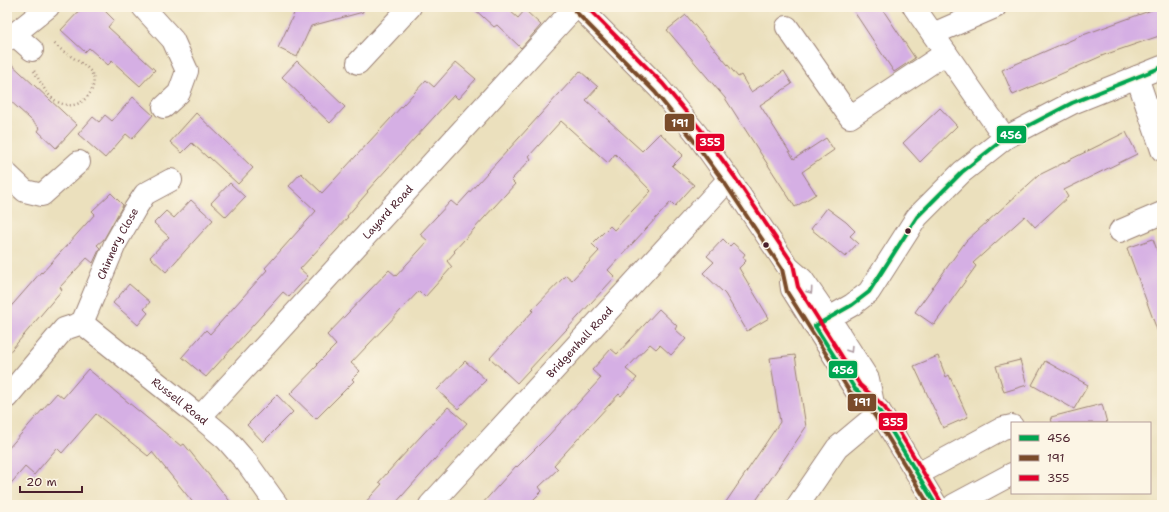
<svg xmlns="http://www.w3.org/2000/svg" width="1169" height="512" viewBox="0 0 1169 512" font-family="'Shantell Sans',sans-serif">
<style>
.building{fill:#d5afe4}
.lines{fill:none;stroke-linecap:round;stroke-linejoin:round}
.minor-casing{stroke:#9a8074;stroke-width:24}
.path{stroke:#9a8074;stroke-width:2.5;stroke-dasharray:1 3;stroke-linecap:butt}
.minor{stroke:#fff;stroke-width:22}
.bus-1-casing{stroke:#fcf5e5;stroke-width:7}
.bus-2-casing{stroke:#fcf5e5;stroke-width:7}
.bus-3-casing{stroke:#fcf5e5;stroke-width:7}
.bus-1{stroke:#00a651;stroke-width:4}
.bus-2{stroke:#7a4b2a;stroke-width:4}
.bus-3{stroke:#e4002b;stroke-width:4}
.oneway{stroke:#ae9aa0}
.bus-dot{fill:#4a1f2b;stroke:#fcf5e5;stroke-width:1.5}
.labels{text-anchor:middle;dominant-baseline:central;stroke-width:3;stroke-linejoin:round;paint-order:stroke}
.street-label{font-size:11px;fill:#4a1f2b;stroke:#fcf5e5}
.line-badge{stroke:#fcf5e5;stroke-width:1.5}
.badge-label{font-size:11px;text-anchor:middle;font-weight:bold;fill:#fff}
</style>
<rect width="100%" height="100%" fill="#fcf5e5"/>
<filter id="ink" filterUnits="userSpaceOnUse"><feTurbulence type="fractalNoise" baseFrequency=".025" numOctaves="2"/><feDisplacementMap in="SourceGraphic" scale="8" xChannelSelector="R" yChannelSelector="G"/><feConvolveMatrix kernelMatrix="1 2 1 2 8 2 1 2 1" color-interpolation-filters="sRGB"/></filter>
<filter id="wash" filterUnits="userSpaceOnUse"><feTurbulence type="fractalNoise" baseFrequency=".012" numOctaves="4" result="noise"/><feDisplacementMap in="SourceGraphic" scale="16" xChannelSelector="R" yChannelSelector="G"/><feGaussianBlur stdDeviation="0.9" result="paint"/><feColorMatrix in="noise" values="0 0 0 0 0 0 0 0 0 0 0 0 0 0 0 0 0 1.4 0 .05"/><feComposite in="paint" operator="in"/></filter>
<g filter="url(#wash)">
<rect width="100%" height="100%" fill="#ebe0bd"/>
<g id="blocks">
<g class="building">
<polygon points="83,7 101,7 114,20 108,27 155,70 140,86 112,61 108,65 89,48 85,52 61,30"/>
<polygon points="297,7 362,7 363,12 311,26 297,57 278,48"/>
<polygon points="472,7 513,7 510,11 518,18 525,10 541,25 521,48 497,25 494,27"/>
<polygon points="851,7 881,7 915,58 894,72"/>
<polygon points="1160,7 1162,7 1162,35 1104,55 1013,95 1002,70 1083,35"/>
<polygon points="686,15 738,77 741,75 751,92 784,71 792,84 760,105 794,159 826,138 834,150 802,172 816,194 795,207 725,98 667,30"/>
<polygon points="7,60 77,125 56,148 38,131 40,128 7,98"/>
<polygon points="297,61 345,107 330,123 282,77"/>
<polygon points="456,62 476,79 458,99 454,95 367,191 368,192 347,216 348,217 300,269 308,276 289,297 283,292 206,377 182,357 206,330 210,334 267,270 265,268 316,211 289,186 301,173 322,193 426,80 434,87"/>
<polygon points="580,71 598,87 586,100 642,151 660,133 683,155 672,166 694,185 675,206 671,202 608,270 615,277 517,383 490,358 533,311 532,310 566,275 572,280 599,251 592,244 610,226 614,230 651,191 615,154 608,163 561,121 529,156 531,159 511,180 515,184 454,251 455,252 447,261 452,267 425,297 419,291 351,363 360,371 352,379 354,381 316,419 290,394 318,365 317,364 336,345 327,335 389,270 396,276 428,241 420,234 451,201 457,206"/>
<polygon points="133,97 153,115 132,139 126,134 105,158 78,134 93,117 99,122 105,115 112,121"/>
<polygon points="940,108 957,126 920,162 903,143"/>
<polygon points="196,113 253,168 238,184 209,157 208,158 192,143 182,153 170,142"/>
<polygon points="1126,132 1137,154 1064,190 1068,197 1035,227 1025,216 973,263 976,266 934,325 915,312 966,241 1039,175"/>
<polygon points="230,183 245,197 226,217 211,203"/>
<polygon points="111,193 123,205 104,239 97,245 100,248 93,263 87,258 60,287 62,290 7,355 7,311 41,272 42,273 95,214 92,211"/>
<polygon points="191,200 213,220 166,272 150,257 169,237 154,223 166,211 174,218"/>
<polygon points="827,208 846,222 855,231 850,236 858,243 845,257 811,229"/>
<polygon points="723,239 730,246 733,243 745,254 743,257 746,261 739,268 769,318 747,331 725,294 703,273 714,262 707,256"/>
<polygon points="1153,239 1162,264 1162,337 1160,338 1127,248"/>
<polygon points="129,284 150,302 144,309 148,313 138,325 113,303"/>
<polygon points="659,309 677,326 675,329 686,339 671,355 660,345 656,349 650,344 626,369 637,378 621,396 619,394 554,465 558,469 539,487 542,491 528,505 481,505 516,466 517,467 548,436 601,378 592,370 611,349 617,354"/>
<polygon points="795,355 806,427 753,505 724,505 780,422 770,358"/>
<polygon points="938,356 946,377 949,375 968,417 943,428 914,366"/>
<polygon points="1020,360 1027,385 1004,392 996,366"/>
<polygon points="465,361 486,380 458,409 437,390"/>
<polygon points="1045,361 1088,385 1074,409 1032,385"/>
<polygon points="88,369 181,446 184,444 233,505 195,505 152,452 148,456 96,414 62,453 57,448 34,475 25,467 7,488 7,450 57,393 63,398"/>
<polygon points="277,395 293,412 263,442 247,425"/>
<polygon points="1102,404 1107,423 1052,423 1051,417"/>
<polygon points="448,407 467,423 394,505 363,505 382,484 379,482 396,463"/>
</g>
</g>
</g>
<g filter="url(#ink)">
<use href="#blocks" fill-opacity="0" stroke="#9a8074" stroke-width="1"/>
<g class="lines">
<defs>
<g id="minor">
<polyline points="143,7 173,40 187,71 179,93 164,107"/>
<polyline points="579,7 659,88 696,133 729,179 788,267 802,279 829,318 868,379 873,404"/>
<polyline points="914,7 1005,138"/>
<polyline points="787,27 850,117 946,53"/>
<polyline points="14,34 32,50"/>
<polyline points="933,34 995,7"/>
<polyline points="7,40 48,7"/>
<polyline points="358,63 410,7"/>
<polyline points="1137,77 1162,150"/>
<polyline points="7,174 25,191 42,195 79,162"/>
<polyline points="1120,231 1162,213"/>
<polyline points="791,282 792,289 855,389 873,404 880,412 936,505"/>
<path id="s1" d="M82 323 115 244 135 209 145 194 171 180"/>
<polyline points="815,326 852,305 869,292 917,217 962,172 1005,138 1072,103 1162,67"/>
<path id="s2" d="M7 397 64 329 82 323 200 417 226 439 247 463 277 505"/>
<path id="s3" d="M200 417 575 7"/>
<polyline points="918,474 1003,428 1012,426"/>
<path id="s4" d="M430 505 729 179"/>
<polyline points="798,505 837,448 880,412"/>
<polyline points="954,505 1012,474"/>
</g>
</defs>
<use href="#minor" class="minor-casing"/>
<path class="path" d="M34 71C40 81 44 91 53 99 58 103 67 106 73 105 87 103 99 85 91 72 84 62 63 54 53 42"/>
<use href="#minor" class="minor"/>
<defs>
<polyline id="bus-1" points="936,505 880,412 873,404 855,389 815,326 852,305 869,292 917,217 962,172 1005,138 1072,103 1162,67"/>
<polyline id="bus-2" points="575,11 655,92 691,137 724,182 782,269 787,292 850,392 869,408 875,416 929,505"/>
<polyline id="bus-3" points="587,7 663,84 701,130 734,176 793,264 798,287 860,385 877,400 885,408 941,502"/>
</defs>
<use href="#bus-1" class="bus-1-casing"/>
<use href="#bus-2" class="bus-2-casing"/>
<use href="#bus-3" class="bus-3-casing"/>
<use href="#bus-1" class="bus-1"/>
<use href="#bus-2" class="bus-2"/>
<use href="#bus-3" class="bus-3"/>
</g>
<defs><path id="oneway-chevron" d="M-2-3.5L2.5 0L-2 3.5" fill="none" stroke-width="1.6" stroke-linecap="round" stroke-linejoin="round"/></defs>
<g class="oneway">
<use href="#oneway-chevron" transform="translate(810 291) rotate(55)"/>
<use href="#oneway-chevron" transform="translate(850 350) rotate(58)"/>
</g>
</g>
<g class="bus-dot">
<circle cx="908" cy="231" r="3.5"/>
<circle cx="766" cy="245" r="3.5"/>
</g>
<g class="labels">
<g class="street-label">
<text stroke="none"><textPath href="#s3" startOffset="278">Layard Road</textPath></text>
<text stroke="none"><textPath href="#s1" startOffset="87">Chinnery Close</textPath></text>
<text stroke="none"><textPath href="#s4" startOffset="221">Bridgenhall Road</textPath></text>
<text stroke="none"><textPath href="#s2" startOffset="233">Russell Road</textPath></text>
</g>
</g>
<g class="line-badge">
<rect x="664" y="113" width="31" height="19" rx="4" fill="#7a4b2a"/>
<rect x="996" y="125" width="31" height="19" rx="4" fill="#00a651"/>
<rect x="695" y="133" width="30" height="19" rx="4" fill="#e4002b"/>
<rect x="828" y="360" width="30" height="19" rx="4" fill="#00a651"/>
<rect x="847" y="393" width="30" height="19" rx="4" fill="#7a4b2a"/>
<rect x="878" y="412" width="30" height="19" rx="4" fill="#e4002b"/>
</g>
<g class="badge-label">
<text x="680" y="127">191</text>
<text x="1011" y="139">456</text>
<text x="710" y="146">355</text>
<text x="843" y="374">456</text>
<text x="862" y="406">191</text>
<text x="893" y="426">355</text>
</g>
<rect width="1169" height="512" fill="none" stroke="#fcf5e5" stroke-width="24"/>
<rect x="1011" y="422" width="140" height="72" fill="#fcf5e5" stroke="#b59f9b"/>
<rect x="1019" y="435" width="20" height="6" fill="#00a651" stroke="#b59f9b"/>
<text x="1047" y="442" font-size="12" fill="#4a1f2b">456</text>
<rect x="1019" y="455" width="20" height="6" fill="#7a4b2a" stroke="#b59f9b"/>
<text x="1047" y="462" font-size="12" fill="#4a1f2b">191</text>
<rect x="1019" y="475" width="20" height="6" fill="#e4002b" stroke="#b59f9b"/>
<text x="1047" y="482" font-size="12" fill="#4a1f2b">355</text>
<path d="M20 486v6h62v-6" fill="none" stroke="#4a1f2b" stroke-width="2"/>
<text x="26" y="486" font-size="12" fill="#4a1f2b" stroke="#fcf5e5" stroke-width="3" paint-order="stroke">20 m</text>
</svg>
